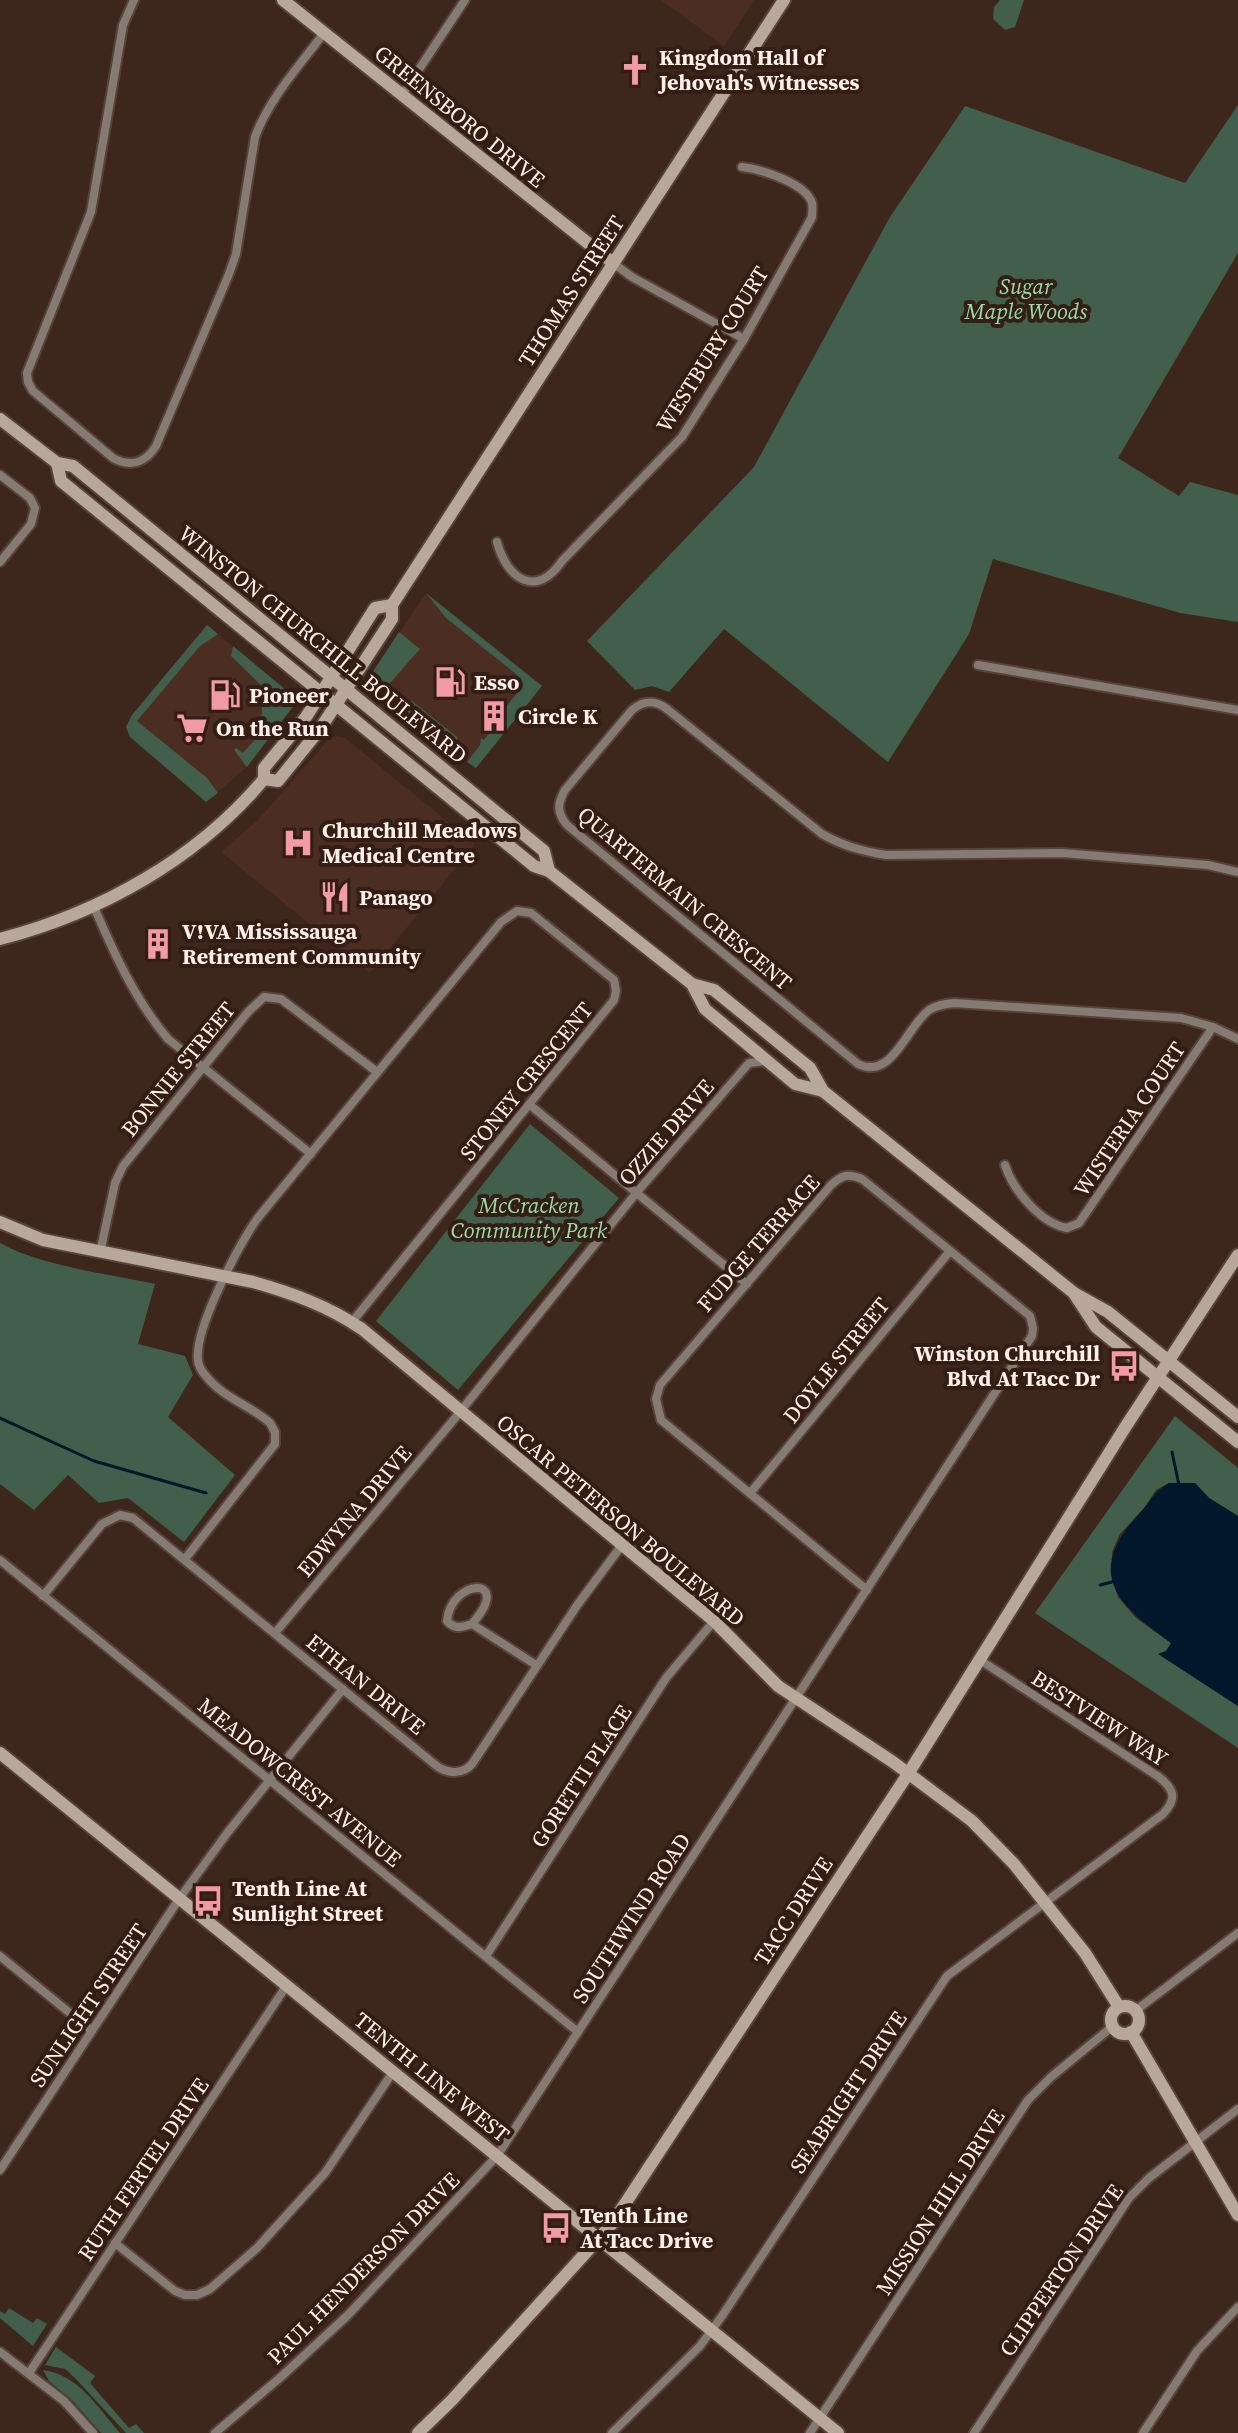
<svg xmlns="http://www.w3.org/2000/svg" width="1238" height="2433" viewBox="0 0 1238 2433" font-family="'Source Serif 4',serif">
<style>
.built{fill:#4b2e21}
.green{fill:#415f4a}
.water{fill:#00172c}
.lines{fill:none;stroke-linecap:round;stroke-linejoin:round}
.stream{stroke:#00172c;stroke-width:3}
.street-casing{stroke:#58433a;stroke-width:12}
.secondary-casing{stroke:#58433a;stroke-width:16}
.street{stroke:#857b73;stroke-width:8}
.secondary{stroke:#b8a79b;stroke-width:12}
.labels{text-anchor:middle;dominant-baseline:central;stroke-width:8;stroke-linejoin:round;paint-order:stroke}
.poi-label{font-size:22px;font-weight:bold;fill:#ffefe9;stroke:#331d14;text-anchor:start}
.street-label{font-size:22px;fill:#ffefe9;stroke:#331d14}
.park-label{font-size:22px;font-style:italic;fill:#96dcac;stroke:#331d14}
</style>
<rect width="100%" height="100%" fill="#3d271d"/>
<g class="built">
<polygon points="661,0 754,0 724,46"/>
<polygon points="426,593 542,686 476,768 371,682 370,676"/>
<polygon points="207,625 286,690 284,694 295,704 247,767 206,802 130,737 126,727 132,715"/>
<polygon points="337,736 345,738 475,844 370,973 221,852 258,820 330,738"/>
</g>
<g class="green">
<polygon points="1000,0 1024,0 1015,27 1005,30 993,19 994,7"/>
<polygon points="1238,105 1238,253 1118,458 1179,496 1190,482 1238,495 1238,622 1180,613 993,559 969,634 888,762 724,629 669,692 652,686 635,690 587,641 754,467 890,217 965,106 1185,183"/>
<polygon points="426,593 542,686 476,768 467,762 480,745 481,738 484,740 506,711 504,709 518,692 520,679 516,674 446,618"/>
<polygon points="207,625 218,634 199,647 137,721 207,778 218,793 206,802 130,737 126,727 132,715"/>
<polygon points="399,632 420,649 383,691 371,682 370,676"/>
<polygon points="233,646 286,690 284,694 295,704 247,767 234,750 236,748 243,753 259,735 251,727 262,714 261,685 231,656"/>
<polygon points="406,701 412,701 457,737 458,747 455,750 399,705"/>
<polygon points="530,1124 619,1198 458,1390 376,1321"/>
<path d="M0 1243C41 1266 109 1274 155 1284L138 1344 185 1356 193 1375 168 1417 235 1475 184 1542 128 1498 99 1503 68 1475 34 1510 0 1484Z"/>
<polygon points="1175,1416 1238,1468 1238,1516 1209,1498 1195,1483 1169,1483 1156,1490 1145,1507 1120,1534 1112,1552 1112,1577 1118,1597 1136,1618 1171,1643 1167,1652 1159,1654 1238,1706 1238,1748 1035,1613"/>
<polygon points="9,2308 33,2323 37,2318 47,2324 33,2346 0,2318 0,2311 5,2314"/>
<polygon points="56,2347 95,2376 90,2383 129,2428 136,2424 144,2433 126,2433 75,2378 65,2369 45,2365"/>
<path d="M43 2370C79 2375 97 2407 120 2433H101L73 2401 49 2381Z"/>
</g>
<path class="water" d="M1169 1483H1195L1209 1498 1238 1516V1706L1158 1654 1166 1651 1171 1643C1117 1604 1084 1574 1139 1514 1150 1502 1154 1491 1169 1483Z"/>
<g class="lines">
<g class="stream">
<polyline points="0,1418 94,1461 206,1493"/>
<polyline points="1172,1452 1179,1485"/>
<polyline points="1100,1585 1116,1581"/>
</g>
<defs>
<g id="street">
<path d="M134 0 123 25 91 212 27 373 28 382 33 391 113 458C131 468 146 462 156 446L229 274 236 254 255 137C269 99 299 66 324 33"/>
<polyline points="402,95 465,0"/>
<polyline points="613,263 632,277 744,339"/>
<polyline points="0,475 30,498 35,508 31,524 0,562"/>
<path d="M497 542C507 579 536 599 562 561L682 437 744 339 812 217C812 212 813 207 812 203 806 183 760 169 742 167"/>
<polyline points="978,665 1238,710"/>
<path d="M1238 872 1208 865 1062 853 886 855C862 851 843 846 822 834L667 709C655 700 644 700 632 710L565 790C557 804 557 813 567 825L858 1064C892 1081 907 1026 929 1010 937 1005 945 1004 954 1003L1181 1018 1213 1027 1238 1039"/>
<path d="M94 907C114 953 135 1000 168 1039L311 1154"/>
<polyline points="530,1105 747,1284"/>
<path d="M1005 1165C1013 1190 1040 1223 1067 1228L1079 1223 1213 1027"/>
<polyline points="100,1253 115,1183 123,1166 248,1012 264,997 281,999 377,1072"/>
<polyline points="751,1492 950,1251"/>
<path d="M185 1559 275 1444V1432L270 1423C250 1405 223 1398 206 1376 202 1372 198 1365 198 1360 194 1329 239 1245 257 1219L501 922 517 911 531 913 614 980 616 991 614 1000 352 1322"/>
<polyline points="0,1560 578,2032"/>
<path d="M43 1596 102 1524 120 1515 133 1518 438 1767C450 1774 463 1774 472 1764L578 1604 622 1545"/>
<path d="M472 1624C515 1575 451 1578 447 1621 455 1630 462 1627 472 1624L536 1665"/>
<polyline points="275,1633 451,1423 637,1192 749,1063 766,1061"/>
<polyline points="0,1956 92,2031"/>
<polyline points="486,1956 666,1678 714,1621"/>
<polyline points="1135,2011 1238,1933"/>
<polyline points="0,2170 179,1899 228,1832 343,1689"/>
<polyline points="115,2243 175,2291 185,2295 197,2295 210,2289 257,2248 325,2173 393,2072"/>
<polyline points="0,2352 64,2401 93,2433"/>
<polyline points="29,2373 287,1985"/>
<path d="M215 2433 282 2376 348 2315 497 2156 1032 1336 1033 1328 1030 1316 862 1179C848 1173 842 1175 831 1185L660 1385 656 1399 661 1420 867 1590"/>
<path d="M612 2433 700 2346 722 2316 947 1976 1163 1814C1177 1799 1175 1790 1159 1777L980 1660"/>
<polyline points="810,2433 1028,2100 1051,2077 1113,2026"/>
<polyline points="974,2433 1129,2198 1149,2178 1238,2109"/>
<polyline points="1143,2433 1197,2351 1238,2307"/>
</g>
<g id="secondary">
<polyline points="283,0 613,263"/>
<polyline points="0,419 57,463 73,466 544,851 549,871"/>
<polyline points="57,463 61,481 534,866 549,871 692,984 705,1009 795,1084 823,1091"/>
<polyline points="264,779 278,781 320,729 392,619 392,605 784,0"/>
<path d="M0 939C100 913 197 859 264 779V768L306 717 375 608 392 605"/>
<polyline points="692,984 714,990 810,1068 823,1091 1074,1293 1108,1312 1238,1417"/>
<path d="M0 1222 43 1240 253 1282C292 1293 328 1306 362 1329L714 1621 778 1686 893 1762 972 1821 1014 1864 1085 1953 1119 2007"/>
<polyline points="1075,1295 1096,1327 1238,1442"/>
<polyline points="0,1753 838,2433"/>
<circle cx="1125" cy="2020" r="14"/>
<polyline points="1131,2032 1238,2215"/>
<polyline points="418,2433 452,2400 611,2225 908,1774 1126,1426 1238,1255"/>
</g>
</defs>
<use href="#street" class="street-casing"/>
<use href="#secondary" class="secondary-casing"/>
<use href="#street" class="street"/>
<use href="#secondary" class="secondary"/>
</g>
<defs>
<symbol id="church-bare" viewBox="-9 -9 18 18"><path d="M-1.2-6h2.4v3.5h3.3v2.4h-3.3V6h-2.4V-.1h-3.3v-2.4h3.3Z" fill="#f39aa7" stroke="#331d14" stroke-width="2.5" paint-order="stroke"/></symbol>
<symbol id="fuel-bare" viewBox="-9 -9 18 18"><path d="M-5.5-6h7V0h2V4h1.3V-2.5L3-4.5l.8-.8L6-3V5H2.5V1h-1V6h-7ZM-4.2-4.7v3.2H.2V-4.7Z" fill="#f39aa7" stroke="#331d14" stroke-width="2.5" paint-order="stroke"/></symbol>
<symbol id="building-bare" viewBox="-9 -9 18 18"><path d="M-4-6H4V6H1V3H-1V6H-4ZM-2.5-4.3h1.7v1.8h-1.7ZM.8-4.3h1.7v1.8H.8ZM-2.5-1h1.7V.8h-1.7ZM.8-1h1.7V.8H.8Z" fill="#f39aa7" stroke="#331d14" stroke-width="2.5" paint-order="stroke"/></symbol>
<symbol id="supermarket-bare" viewBox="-9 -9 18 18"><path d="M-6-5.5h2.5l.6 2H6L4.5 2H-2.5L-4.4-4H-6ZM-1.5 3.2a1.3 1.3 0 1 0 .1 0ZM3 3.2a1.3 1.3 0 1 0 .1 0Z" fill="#f39aa7" stroke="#331d14" stroke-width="2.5" paint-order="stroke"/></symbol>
<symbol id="hospital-bare" viewBox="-9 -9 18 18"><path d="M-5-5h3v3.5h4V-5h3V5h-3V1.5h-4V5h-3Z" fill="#f39aa7" stroke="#331d14" stroke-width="2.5" paint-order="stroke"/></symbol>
<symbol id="restaurant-bare" viewBox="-9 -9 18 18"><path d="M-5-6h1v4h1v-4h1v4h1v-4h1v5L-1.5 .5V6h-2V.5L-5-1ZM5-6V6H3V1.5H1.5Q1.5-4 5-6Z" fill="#f39aa7" stroke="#331d14" stroke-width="2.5" paint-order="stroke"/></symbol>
<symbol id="bus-bare" viewBox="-9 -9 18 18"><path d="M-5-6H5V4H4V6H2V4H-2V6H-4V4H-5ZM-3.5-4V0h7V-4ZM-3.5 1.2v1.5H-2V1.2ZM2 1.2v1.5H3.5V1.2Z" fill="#f39aa7" stroke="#331d14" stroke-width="2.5" paint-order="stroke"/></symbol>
</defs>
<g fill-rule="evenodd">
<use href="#church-bare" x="613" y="48" width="44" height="44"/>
<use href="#fuel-bare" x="428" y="660" width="44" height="44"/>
<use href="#fuel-bare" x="203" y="673" width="44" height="44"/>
<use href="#building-bare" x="472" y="694" width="44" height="44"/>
<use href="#supermarket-bare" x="170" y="706" width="44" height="44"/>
<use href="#hospital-bare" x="276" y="821" width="44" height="44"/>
<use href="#restaurant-bare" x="313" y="875" width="44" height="44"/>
<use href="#building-bare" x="136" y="922" width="44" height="44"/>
<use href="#bus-bare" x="1102" y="1344" width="44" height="44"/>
<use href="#bus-bare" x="186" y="1879" width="44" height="44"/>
<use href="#bus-bare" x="534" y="2206" width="44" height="44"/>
</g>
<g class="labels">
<g class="poi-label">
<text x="659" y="57">Kingdom Hall of<tspan x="659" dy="25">Jehovah's Witnesses</tspan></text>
<text x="474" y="682">Esso</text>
<text x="249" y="695">Pioneer</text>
<text x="518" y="716">Circle K</text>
<text x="216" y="728">On the Run</text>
<text x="322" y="830">Churchill Meadows<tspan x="322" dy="25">Medical Centre</tspan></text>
<text x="359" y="897">Panago</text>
<text x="182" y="931">V!VA Mississauga<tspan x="182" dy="25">Retirement Community</tspan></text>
<text x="1100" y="1353" text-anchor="end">Winston Churchill<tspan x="1100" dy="25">Blvd At Tacc Dr</tspan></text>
<text x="232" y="1888">Tenth Line At<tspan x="232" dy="25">Sunlight Street</tspan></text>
<text x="580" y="2215">Tenth Line<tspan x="580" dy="25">At Tacc Drive</tspan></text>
</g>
<g class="street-label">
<text transform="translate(460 116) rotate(39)">GREENSBORO DRIVE</text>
<text transform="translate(571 291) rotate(-57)">THOMAS STREET</text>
<text transform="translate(712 349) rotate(-58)">WESTBURY COURT</text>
<text transform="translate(323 644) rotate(39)">WINSTON CHURCHILL BOULEVARD</text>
<text transform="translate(685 898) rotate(40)">QUARTERMAIN CRESCENT</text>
<text transform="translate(178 1069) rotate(-51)">BONNIE STREET</text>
<text transform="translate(526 1081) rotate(-51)">STONEY CRESCENT</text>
<text transform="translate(1129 1119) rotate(-56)">WISTERIA COURT</text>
<text transform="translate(666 1132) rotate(-49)">OZZIE DRIVE</text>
<text transform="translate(758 1243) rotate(-49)">FUDGE TERRACE</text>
<text transform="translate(836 1360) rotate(-51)">DOYLE STREET</text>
<text transform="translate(354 1511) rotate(-50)">EDWYNA DRIVE</text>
<text transform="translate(621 1520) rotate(40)">OSCAR PETERSON BOULEVARD</text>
<text transform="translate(366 1684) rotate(39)">ETHAN DRIVE</text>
<text transform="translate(1100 1718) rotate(33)">BESTVIEW WAY</text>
<text transform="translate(581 1776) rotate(-57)">GORETTI PLACE</text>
<text transform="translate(300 1782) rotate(39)">MEADOWCREST AVENUE</text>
<text transform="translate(793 1911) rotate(-57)">TACC DRIVE</text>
<text transform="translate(631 1918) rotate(-57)">SOUTHWIND ROAD</text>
<text transform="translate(88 2005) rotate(-56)">SUNLIGHT STREET</text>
<text transform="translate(432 2077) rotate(39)">TENTH LINE WEST</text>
<text transform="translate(848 2092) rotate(-56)">SEABRIGHT DRIVE</text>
<text transform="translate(143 2169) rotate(-56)">RUTH FERTEL DRIVE</text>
<text transform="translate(940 2202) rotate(-57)">MISSION HILL DRIVE</text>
<text transform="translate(363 2268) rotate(-45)">PAUL HENDERSON DRIVE</text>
<text transform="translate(1061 2270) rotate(-56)">CLIPPERTON DRIVE</text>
</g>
<g class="park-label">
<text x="1026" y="286">Sugar<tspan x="1026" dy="25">Maple Woods</tspan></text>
<text x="529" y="1205">McCracken<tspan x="529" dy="25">Community Park</tspan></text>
</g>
</g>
</svg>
